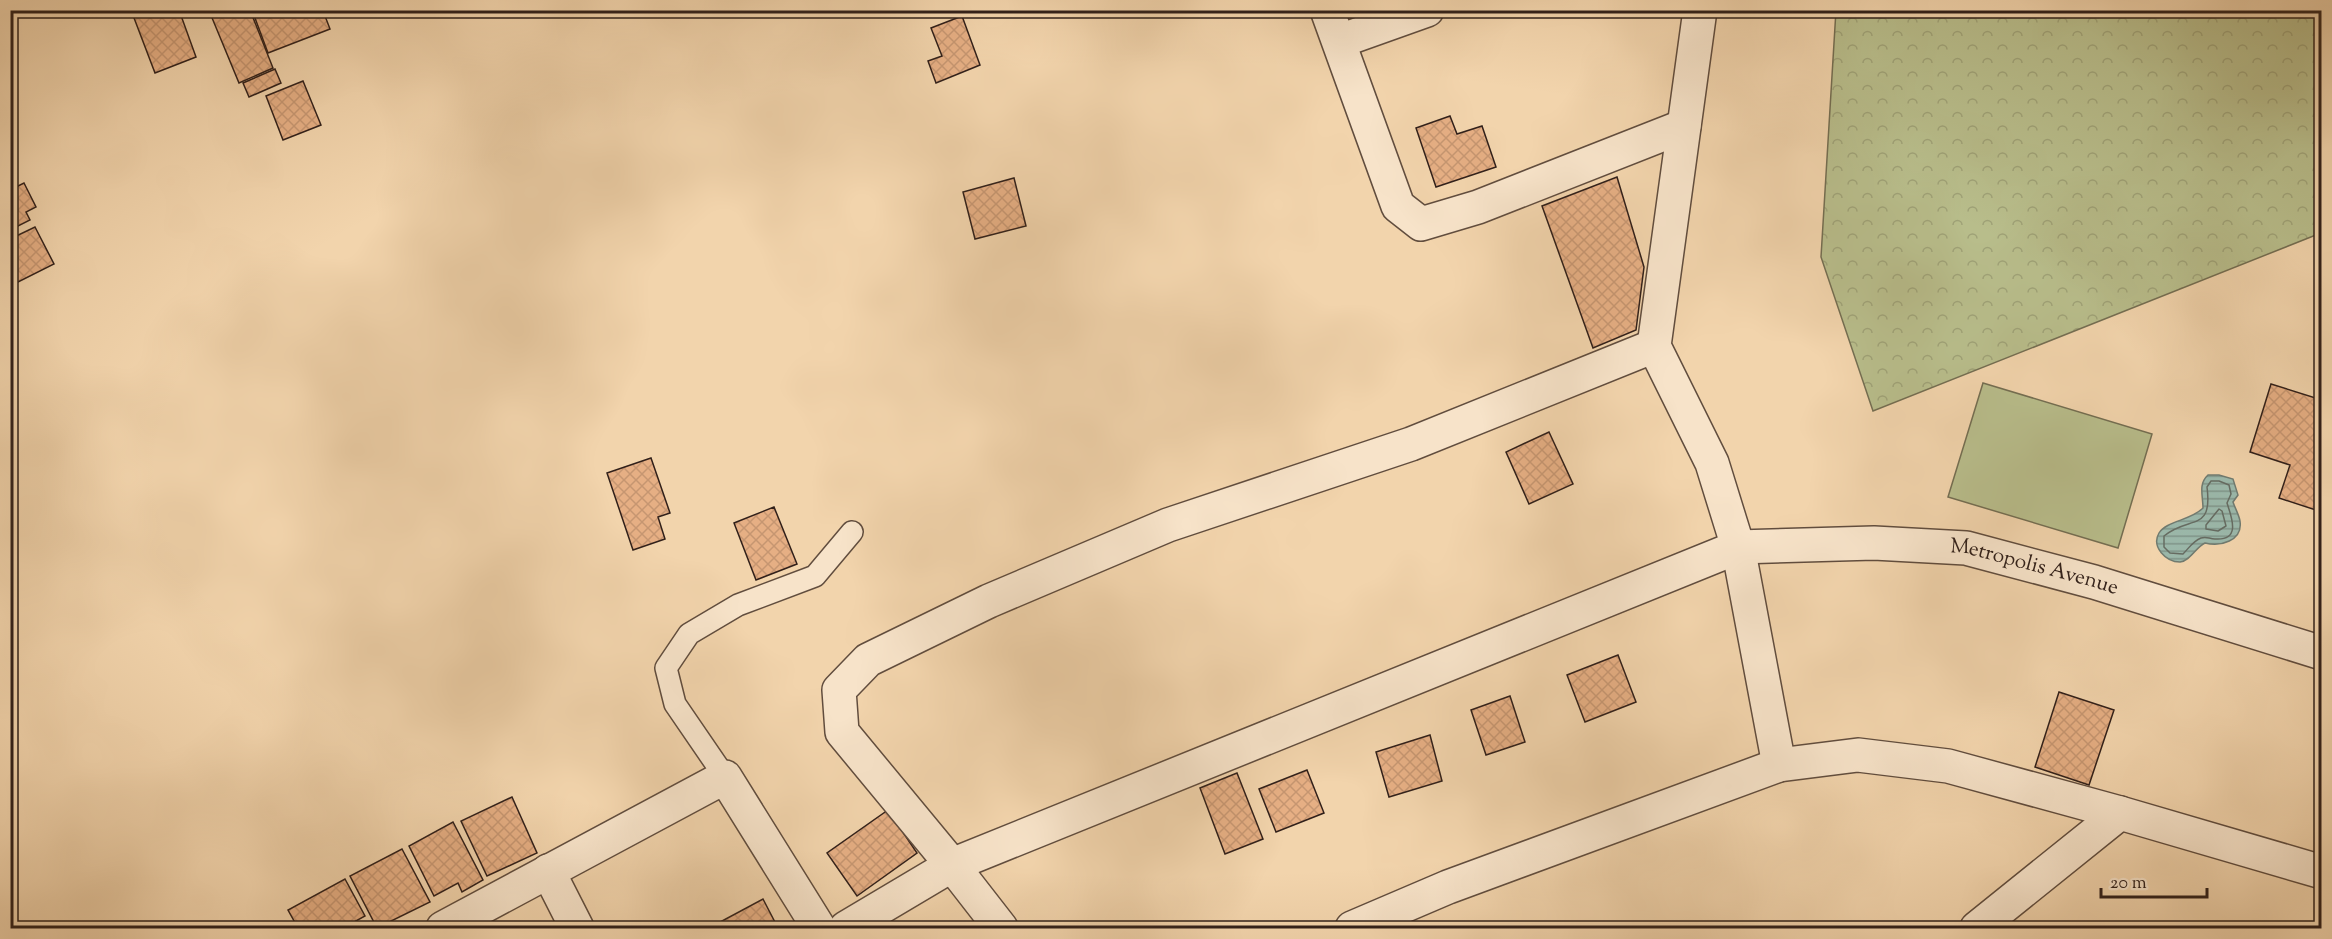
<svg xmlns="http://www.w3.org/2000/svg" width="2332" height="939" viewBox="0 0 2332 939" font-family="'Sorts Mill Goudy',serif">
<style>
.forest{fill:url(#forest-crowns);stroke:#746e52;stroke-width:1.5}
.pitch{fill:#b8bd8b;stroke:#746e52;stroke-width:1.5}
.water{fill:url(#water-rules);stroke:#717b70;stroke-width:1.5}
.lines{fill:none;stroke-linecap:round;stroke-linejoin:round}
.shore{stroke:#666c62;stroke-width:1.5}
.building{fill:url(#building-cross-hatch);stroke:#31201a;stroke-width:1.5}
.service-casing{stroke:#614d3e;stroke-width:24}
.minor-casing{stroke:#614d3e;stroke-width:36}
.service{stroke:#f7e3c9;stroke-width:21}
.minor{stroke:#f7e3c9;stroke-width:33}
.labels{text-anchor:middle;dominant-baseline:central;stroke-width:4.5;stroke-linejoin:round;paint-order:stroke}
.street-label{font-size:21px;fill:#31201a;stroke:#f7e3c9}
</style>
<defs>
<pattern id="forest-crowns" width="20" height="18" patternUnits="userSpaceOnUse" patternTransform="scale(1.5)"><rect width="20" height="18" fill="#b8bd8b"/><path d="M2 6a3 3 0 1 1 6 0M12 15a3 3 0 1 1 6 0" fill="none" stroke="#9fa277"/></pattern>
<pattern id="water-rules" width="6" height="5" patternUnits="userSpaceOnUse" patternTransform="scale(1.5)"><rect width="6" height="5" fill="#9bb8aa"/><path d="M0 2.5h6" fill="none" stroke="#7f958a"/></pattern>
<pattern id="building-cross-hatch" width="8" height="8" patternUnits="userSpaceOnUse" patternTransform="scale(1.5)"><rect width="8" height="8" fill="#e6af84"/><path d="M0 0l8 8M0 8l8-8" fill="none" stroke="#c69671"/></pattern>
</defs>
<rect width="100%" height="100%" fill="#f2d4ac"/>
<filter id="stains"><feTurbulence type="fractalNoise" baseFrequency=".00333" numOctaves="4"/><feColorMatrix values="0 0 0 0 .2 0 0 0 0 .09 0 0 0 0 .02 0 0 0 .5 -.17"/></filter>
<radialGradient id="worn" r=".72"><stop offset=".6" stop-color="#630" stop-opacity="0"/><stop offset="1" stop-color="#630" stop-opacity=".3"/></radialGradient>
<polygon class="forest" points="1836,10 2321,11 2321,233 1873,411 1821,257"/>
<polygon class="pitch" points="1983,383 2152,434 2118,548 1948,497"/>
<path class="water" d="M2208 475H2219L2233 479 2238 495 2233 502C2235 508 2239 515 2240 521 2243 541 2220 547 2205 543 2196 547 2190 561 2180 562 2166 562 2151 547 2159 533 2166 521 2192 520 2203 508 2203 496 2198 484 2208 475Z"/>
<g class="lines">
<g class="shore">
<path d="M2211 481H2219L2229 485 2231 494 2227 503C2231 516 2242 541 2215 539 2209 539 2207 536 2201 538 2193 541 2189 548 2183 554L2170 553 2164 547V536C2189 515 2213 533 2207 487Z"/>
<polygon points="2219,509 2222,511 2226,526 2218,531 2206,529 2206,525"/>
</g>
</g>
<g class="building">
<polygon points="131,10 179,10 196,57 155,73"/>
<polygon points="217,10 250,10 273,68 239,83 210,13"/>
<polygon points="252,10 337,10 337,11 325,16 330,29 268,53"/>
<polygon points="962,16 980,65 936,83 928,61 942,56 931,28"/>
<polygon points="275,69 281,83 249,97 243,83"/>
<polygon points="303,81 321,125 283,140 266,96"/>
<polygon points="1450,116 1457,134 1482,126 1496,167 1436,187 1416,128"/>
<polygon points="1617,177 1644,267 1636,330 1593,348 1542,206"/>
<polygon points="1014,178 1026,226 975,239 963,192"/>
<polygon points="24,183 36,207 26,212 30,220 10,230 10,190"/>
<polygon points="35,227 54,264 10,286 10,239"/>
<polygon points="2271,384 2322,400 2322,512 2279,498 2290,465 2250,452"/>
<polygon points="1549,432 1573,484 1529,504 1506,452"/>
<polygon points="651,458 670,513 658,517 665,539 633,550 607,473"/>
<polygon points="774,507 797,564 756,580 734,523"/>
<polygon points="1618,655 1636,702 1585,722 1567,675"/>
<polygon points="2059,692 2114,710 2089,785 2035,767"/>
<polygon points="1510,696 1525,742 1486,755 1471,710"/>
<polygon points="1430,735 1442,781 1389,797 1376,752"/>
<polygon points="1307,770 1324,813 1276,832 1259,789"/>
<polygon points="1237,773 1263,839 1225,854 1200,788"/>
<polygon points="512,797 537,853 487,876 461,821"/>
<polygon points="888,810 917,853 857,896 827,853"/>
<polygon points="453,822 483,880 462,892 458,883 434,896 409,846"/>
<polygon points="402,849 430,902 377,928 350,876"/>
<polygon points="345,879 365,916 354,922 358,928 298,928 288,910"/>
<polygon points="763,899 778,928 709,928"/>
<polygon points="538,923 540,928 526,928"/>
</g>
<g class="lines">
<defs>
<polyline id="service" points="725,777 675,704 666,668 689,634 738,605 815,576 852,532"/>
<g id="minor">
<polyline points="1327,10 1398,206 1421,224 1478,207 1684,126"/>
<polyline points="1700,10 1654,346 1712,463 1738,547 1779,765"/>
<polyline points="1340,41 1427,10"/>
<polyline points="548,871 577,928"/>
<polyline points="443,928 725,777 819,928"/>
<path id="s1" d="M846 928 952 865 1738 547 1874 543 1966 548 2094 582 2322 653"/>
<polyline points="1001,928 952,865 842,732 839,690 868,660 989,601 1168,525 1411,444 1654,346"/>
<polyline points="1352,928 1448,887 1779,765 1858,755 1948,766 2120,813 2322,872"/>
<polyline points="1977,928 2120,813"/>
</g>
</defs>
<use href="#service" class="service-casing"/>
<use href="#minor" class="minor-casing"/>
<use href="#service" class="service"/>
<use href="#minor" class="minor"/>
</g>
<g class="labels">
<g class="street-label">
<text stroke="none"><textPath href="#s1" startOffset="1270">Metropolis Avenue</textPath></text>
</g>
</g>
<rect width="2332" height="939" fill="none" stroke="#f2d4ac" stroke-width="36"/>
<rect x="12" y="12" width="2308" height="915" fill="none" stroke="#31201a" stroke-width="3"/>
<rect x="18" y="18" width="2296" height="903" fill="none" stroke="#31201a" stroke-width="1.5"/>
<path d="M2101 888v9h106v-9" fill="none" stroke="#31201a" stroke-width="3"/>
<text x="2110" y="888" font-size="18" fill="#31201a" stroke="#f7e3c9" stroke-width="4.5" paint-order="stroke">20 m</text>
<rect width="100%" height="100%" filter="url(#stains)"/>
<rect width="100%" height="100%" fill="url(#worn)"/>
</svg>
